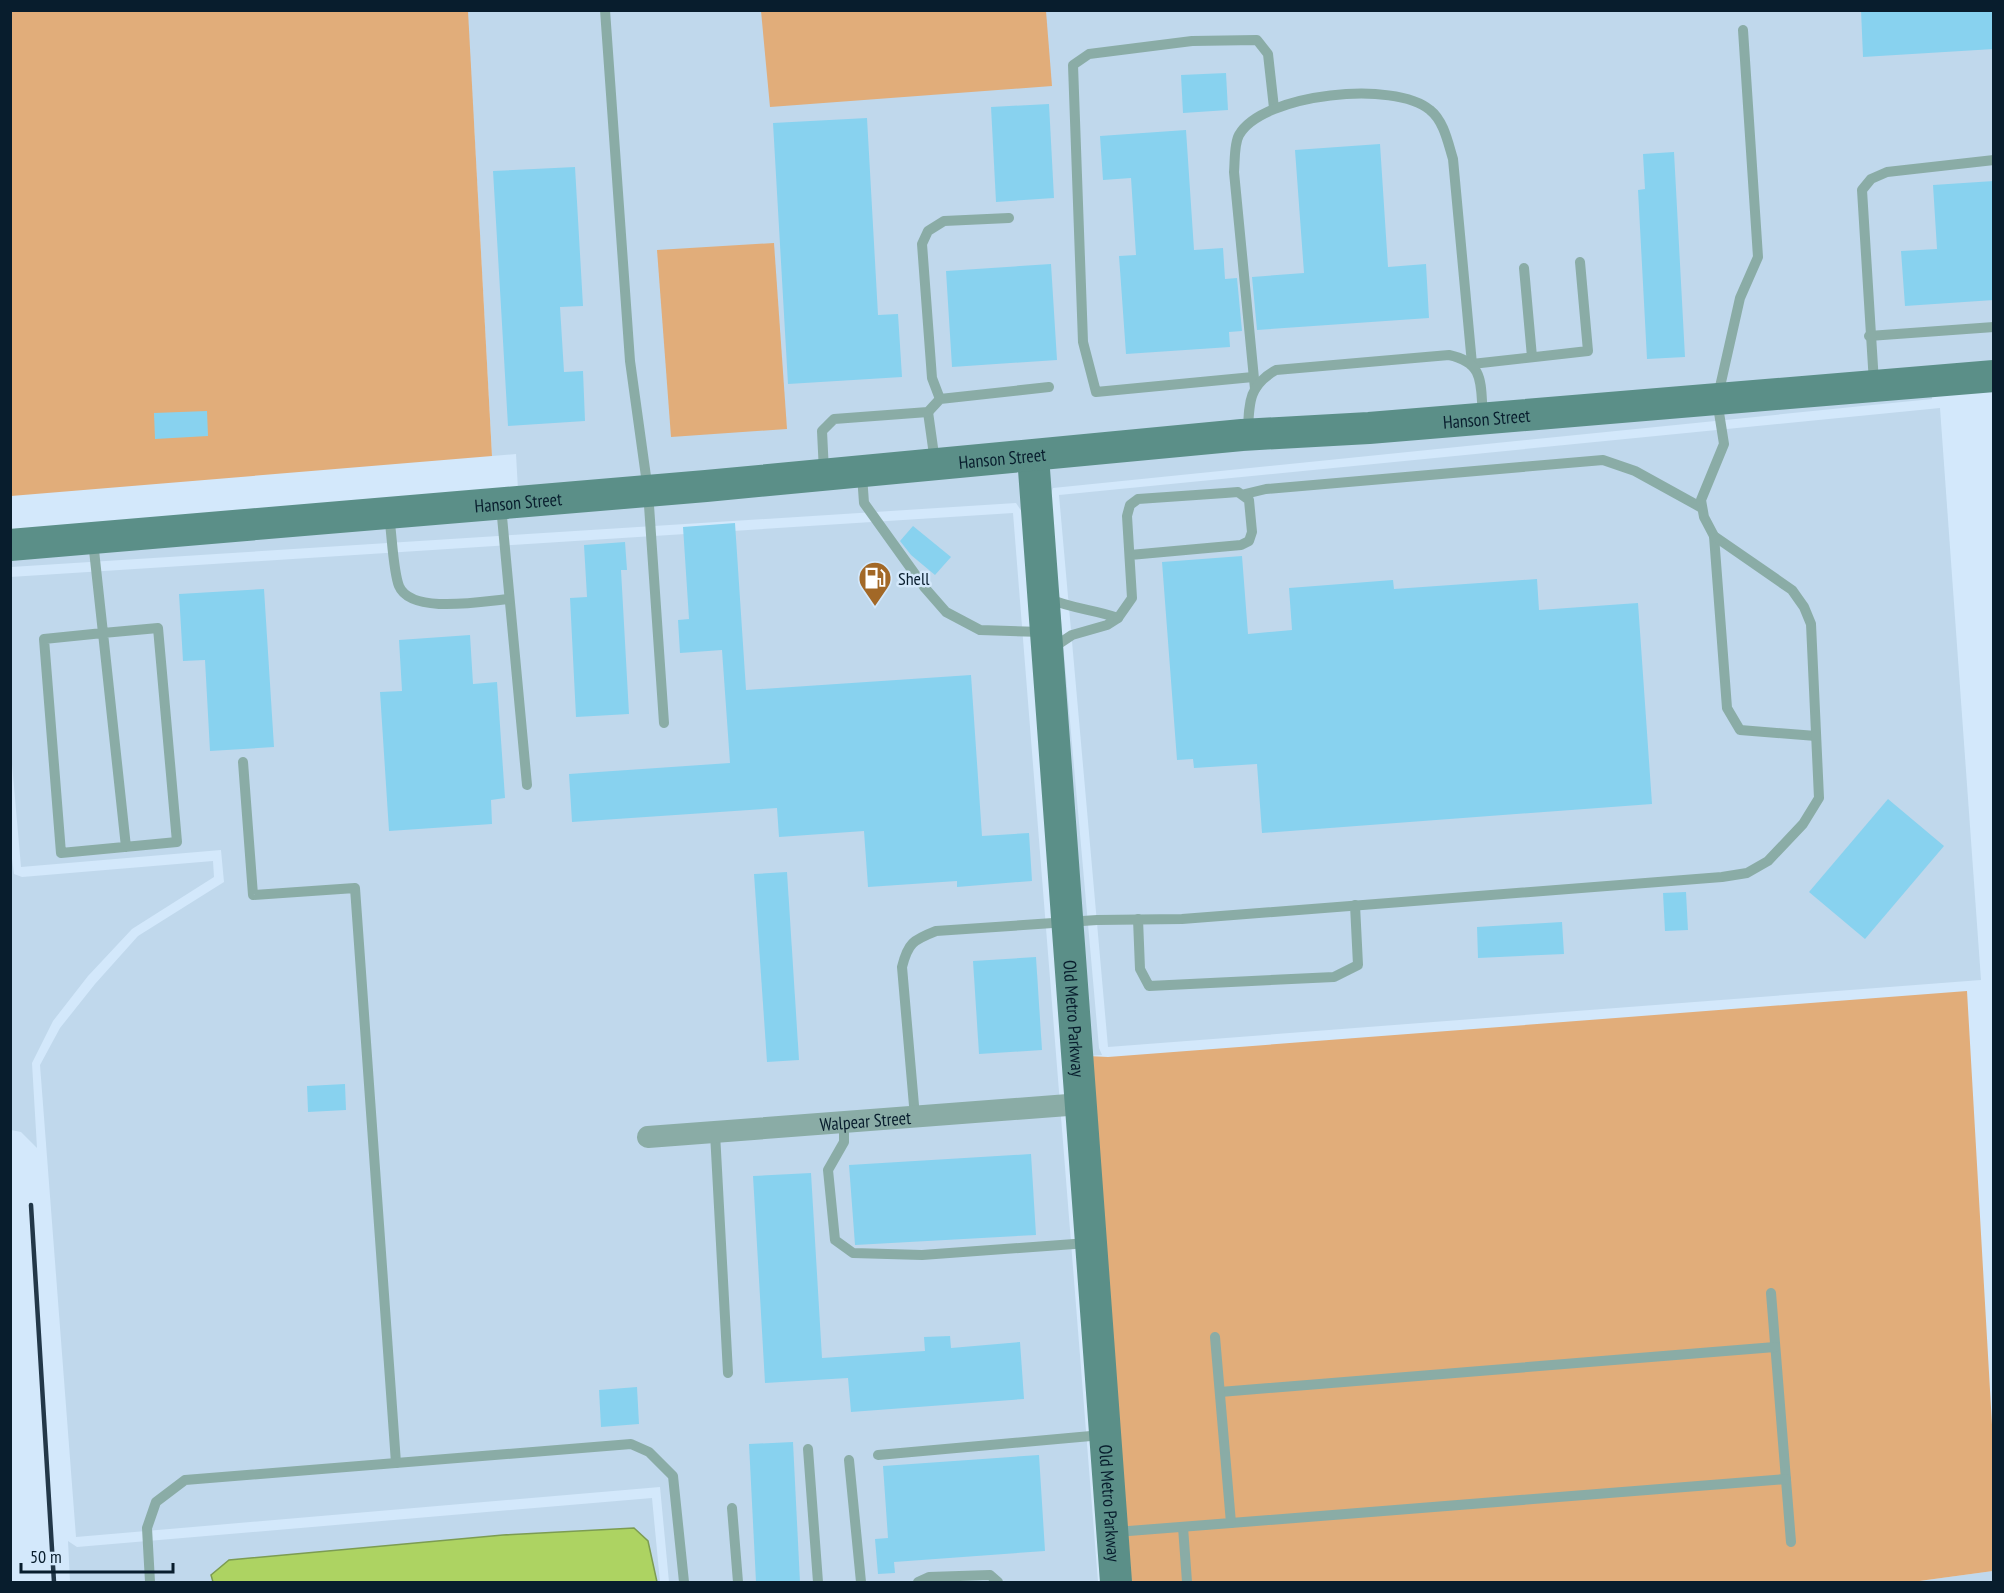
<svg xmlns="http://www.w3.org/2000/svg" width="2004" height="1593" viewBox="0 0 2004 1593" font-family="'PT Sans Narrow',sans-serif">
<style>
.built{fill:#c0d8ec}
.green{fill:#e1ad7a}
.water{fill:#add362;stroke:#7c9c52;stroke-width:1.5}
.building{fill:#88d2ef}
.lines{fill:none;stroke-linecap:round;stroke-linejoin:round}
.lane{stroke:#8aaca6;stroke-width:10}
.street{stroke:#8aaca6;stroke-width:22}
.secondary{stroke:#5b8f88;stroke-width:32}
.rail{stroke:#223748;stroke-width:4.5}
.labels{text-anchor:middle;dominant-baseline:central;stroke-width:5;stroke-linejoin:round;paint-order:stroke}
.street-label{font-size:18px;fill:#081d2d;stroke:#d3e8fb}
.poi-label{font-size:18px;fill:#081d2d;stroke:#d3e8fb;text-anchor:start}
</style>
<rect width="100%" height="100%" fill="#d3e8fb"/>
<g class="built">
<polygon points="280,11 1993,11 1993,365 518,490 516,454 492,456 474,124"/>
<polygon points="1932,393 1932,399 1053,488 1050,496 1099,1048 1102,1055 1088,1056 1044,466"/>
<polygon points="1940,408 1981,980 1108,1047 1059,495"/>
<polygon points="1023,468 1022,512 1016,503 11,567 11,556"/>
<polygon points="1013,513 1098,1582 669,1582 660,1487 76,1537 40,1065 60,1028 95,984 138,936 224,882 221,850 21,867 10,741 10,577"/>
<polygon points="11,851 14,874 22,877 213,861 214,877 132,929 88,976 53,1021 32,1063 37,1148 21,1132 11,1130"/>
<polygon points="652,1498 660,1582 657,1582 648,1541 634,1528 503,1535 229,1560 211,1575 213,1582 70,1582 68,1541 77,1547"/>
<polygon points="1993,1571 1993,1582 1912,1582"/>
</g>
<g class="green">
<polygon points="11,11 468,11 492,456 11,496"/>
<polygon points="761,11 1046,11 1052,86 770,107"/>
<polygon points="774,243 787,429 671,437 657,250"/>
<polygon points="1967,991 1993,1442 1993,1571 1912,1582 1128,1582 1088,1056 1108,1057"/>
</g>
<polygon class="water" points="634,1528 648,1541 657,1582 213,1582 211,1575 229,1560 503,1535"/>
<g class="building">
<polygon points="1861,10 1994,10 1994,49 1863,57"/>
<polygon points="1226,73 1228,110 1183,113 1181,75"/>
<polygon points="1049,104 1054,198 996,202 991,107"/>
<polygon points="867,118 878,315 898,314 902,377 788,384 773,123"/>
<polygon points="1186,130 1194,250 1223,248 1225,279 1237,278 1242,331 1229,332 1230,347 1126,354 1119,256 1136,255 1131,178 1103,180 1100,136"/>
<polygon points="1380,144 1388,267 1426,264 1429,318 1257,330 1252,277 1304,273 1295,150"/>
<polygon points="1674,152 1685,357 1647,359 1638,190 1645,189 1643,154"/>
<polygon points="575,167 583,306 560,307 564,372 583,371 585,421 508,426 493,171"/>
<polygon points="1994,181 1994,300 1905,306 1901,251 1937,249 1933,185"/>
<polygon points="1051,264 1057,360 952,367 946,271"/>
<polygon points="207,411 208,436 155,439 154,413"/>
<polygon points="735,523 746,690 971,675 982,836 1029,833 1032,881 957,887 957,881 868,887 864,831 779,837 777,808 572,822 569,774 730,763 722,650 680,653 678,620 689,619 683,527"/>
<polygon points="913,526 951,557 935,575 911,555 900,541"/>
<polygon points="625,542 627,570 621,570 629,714 576,717 570,598 587,597 584,545"/>
<polygon points="1242,556 1248,634 1292,630 1289,588 1393,580 1394,589 1537,579 1539,610 1638,603 1652,804 1262,833 1257,764 1194,768 1193,759 1177,760 1162,562"/>
<polygon points="264,589 274,747 210,751 205,660 183,661 179,594"/>
<polygon points="470,635 473,684 497,682 505,798 491,800 492,824 389,831 380,692 402,691 399,640"/>
<polygon points="1888,799 1944,846 1865,939 1809,892"/>
<polygon points="787,872 799,1060 767,1062 754,874"/>
<polygon points="1686,892 1688,930 1665,931 1663,893"/>
<polygon points="1562,922 1564,954 1478,958 1477,927"/>
<polygon points="1036,957 1042,1050 979,1054 973,961"/>
<polygon points="345,1084 346,1110 308,1112 307,1086"/>
<polygon points="1031,1154 1036,1235 855,1245 849,1165"/>
<polygon points="811,1173 822,1358 925,1351 924,1337 950,1336 951,1348 1020,1342 1024,1399 851,1412 848,1378 765,1383 753,1176"/>
<polygon points="637,1387 639,1424 601,1427 599,1390"/>
<polygon points="793,1442 800,1582 756,1582 749,1444"/>
<polygon points="1039,1455 1045,1551 894,1562 895,1573 878,1574 875,1539 888,1538 883,1466"/>
</g>
<g class="lines">
<g class="lane">
<polyline points="605,10 630,361 648,491 664,723"/>
<polyline points="1524,268 1532,357"/>
<polyline points="1869,336 1994,327"/>
<polyline points="1253,377 1096,392 1083,342 1073,65 1089,54 1192,41 1257,40 1268,54 1274,108"/>
<polyline points="1874,383 1862,190 1871,179 1887,172 1994,160"/>
<path d="M1255 389 1234 172C1235 161 1234 144 1239 135 1263 93 1395 80 1430 110 1444 121 1448 143 1453 159L1472 364 1588 351 1580 262"/>
<polyline points="940,399 932,378 922,244 928,231 944,221 1009,218"/>
<polyline points="928,412 935,462"/>
<path d="M1248 431C1249 402 1249 385 1276 370L1449 355C1486 363 1480 385 1483 416"/>
<polyline points="824,472 822,431 834,419 928,412 940,399 1049,387"/>
<polyline points="862,475 864,503 925,588 946,612 980,630 1043,632"/>
<polyline points="1245,494 1266,489 1603,460 1635,471 1702,508"/>
<polyline points="501,506 527,785"/>
<path d="M389 516C392 534 393 571 399 586 411 615 484 601 509 599"/>
<polyline points="1714,536 1727,708 1740,730 1816,736"/>
<polyline points="93,541 103,633 44,639 61,853 177,842 158,628 103,633 126,847"/>
<path d="M1047 598C1072 609 1093 609 1118 618L1107 625 1072 635 1051 649"/>
<polyline points="1118,618 1132,598 1127,516 1130,505 1138,499 1225,493 1238,492 1249,500 1252,532 1249,541 1241,545 1130,555"/>
<polyline points="243,762 253,895 355,888 396,1463"/>
<polyline points="1138,919 1140,969 1149,986 1334,977 1358,965 1355,905"/>
<path d="M915 1117 902 967C908 943 913 940 936 931L1097 920 1182 919 1722 877 1747 873 1768 861 1803 824 1819 798 1811 624 1804 607 1792 590 1714 536 1704 517 1701 500 1724 444 1717 400 1740 298 1758 257 1743 30"/>
<polyline points="844,1123 844,1142 828,1170 835,1240 853,1253 922,1255 1088,1243"/>
<polyline points="715,1133 728,1373"/>
<polyline points="1771,1293 1791,1542"/>
<polyline points="1220,1392 1775,1347"/>
<polyline points="808,1449 818,1582"/>
<polyline points="878,1455 1102,1435"/>
<polyline points="849,1460 861,1582"/>
<polyline points="732,1508 738,1582"/>
<polyline points="1231,1523 1786,1479"/>
<polyline points="1183,1527 1187,1582"/>
<polyline points="1116,1532 1231,1523 1215,1337"/>
<polyline points="150,1582 147,1528 156,1502 185,1480 631,1444 649,1452 673,1476 684,1582"/>
<polyline points="918,1582 929,1577 990,1575 998,1582"/>
</g>
<path class="street" id="s1" d="M648 1137 1081 1104"/>
<g class="secondary">
<path id="s2" d="M1033 456 1116 1582"/>
<path id="s3" d="M10 545 706 486 1242 435 1369 428 1994 376"/>
</g>
<polyline class="rail" points="31,1205 54,1582"/>
</g>
<defs>
<symbol id="fuel-pin" viewBox="-11 -11 22 30"><path d="M0 17L-7.5 6A9.5 9.5 0 1 1 7.5 6Z" fill="#a26827" stroke="#d3e8fb"/><path d="M-5.5-6h7V0h2V4h1.3V-2.5L3-4.5l.8-.8L6-3V5H2.5V1h-1V6h-7ZM-4.2-4.7v3.2H.2V-4.7Z" fill="#fff"/></symbol>
</defs>
<g fill-rule="evenodd">
<use href="#fuel-pin" x="856" y="559" width="38" height="52"/>
</g>
<g class="labels">
<g class="street-label">
<text stroke="none"><textPath href="#s3" startOffset="1482">Hanson Street</textPath></text>
<text stroke="none"><textPath href="#s3" startOffset="996">Hanson Street</textPath></text>
<text stroke="none"><textPath href="#s3" startOffset="510">Hanson Street</textPath></text>
<text stroke="none"><textPath href="#s2" startOffset="564">Old Metro Parkway</textPath></text>
<text stroke="none"><textPath href="#s1" startOffset="218">Walpear Street</textPath></text>
<text stroke="none"><textPath href="#s2" startOffset="1050">Old Metro Parkway</textPath></text>
</g>
<g class="poi-label">
<text x="898" y="578">Shell</text>
</g>
</g>
<rect width="2004" height="1593" fill="none" stroke="#081d2d" stroke-width="24"/>
<path d="M21 1563v9h152v-9" fill="none" stroke="#081d2d" stroke-width="3"/>
<text x="30" y="1563" font-size="18" fill="#081d2d" stroke="#d3e8fb" stroke-width="4.5" paint-order="stroke">50 m</text>
</svg>
